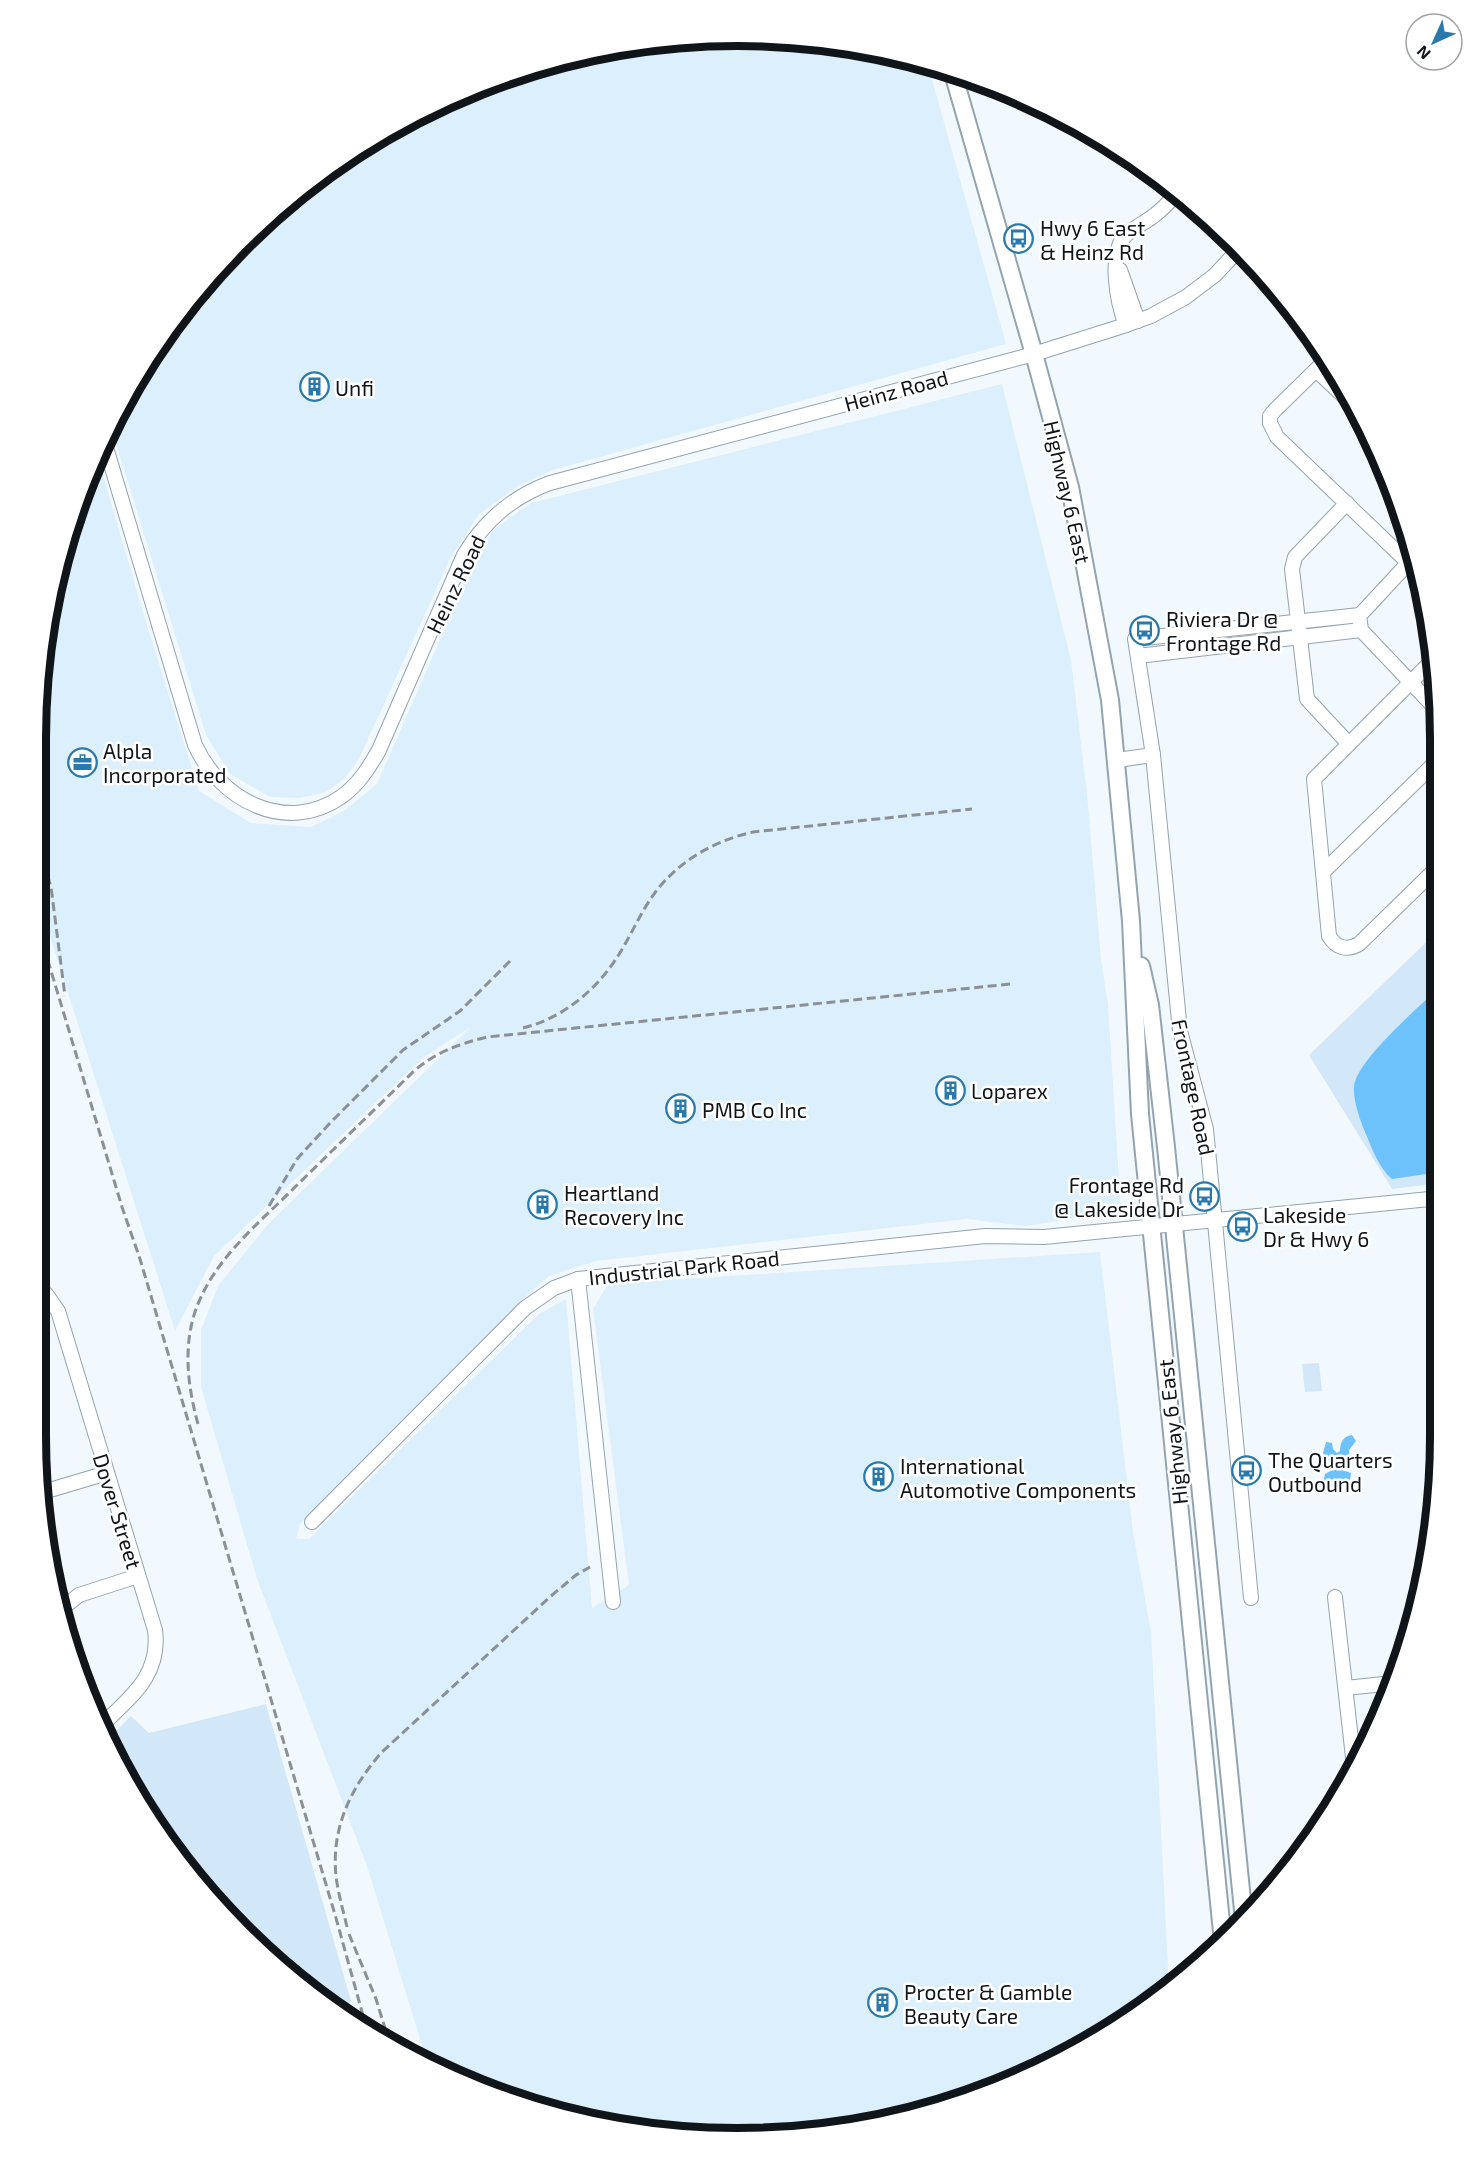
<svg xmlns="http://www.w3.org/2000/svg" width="1476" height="2174" viewBox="0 0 1476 2174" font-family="'Exo 2',sans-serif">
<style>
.built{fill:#dceffd}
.green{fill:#d2e7f7}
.water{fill:#6dc2fc}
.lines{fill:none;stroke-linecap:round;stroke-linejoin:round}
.minor-casing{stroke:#93a3af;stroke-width:16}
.major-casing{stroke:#93a3af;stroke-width:20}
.minor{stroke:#fff;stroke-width:14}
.major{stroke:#fff;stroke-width:16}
.rail{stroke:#8a9095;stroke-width:3;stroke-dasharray:9 4.5;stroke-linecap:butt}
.labels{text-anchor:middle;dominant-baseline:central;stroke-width:5;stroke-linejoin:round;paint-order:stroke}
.poi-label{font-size:21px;fill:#10151a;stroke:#fff;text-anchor:start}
.street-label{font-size:21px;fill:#10151a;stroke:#fff}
.rim{fill:none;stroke:#10151a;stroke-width:8}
</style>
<rect width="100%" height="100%" fill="#f2f9fe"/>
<g class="built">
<polygon points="738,36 875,50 928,65 1006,344 553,470 518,486 479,514 450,559 359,759 345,778 326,792 300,798 270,797 230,774 206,735 110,424 181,311 242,241 348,154 470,89 601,49"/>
<polygon points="1002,384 1071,660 1087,793 1101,959 1108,1005 1121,1212 1025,1226 967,1219 596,1261 549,1276 520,1302 300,1524 296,1539 309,1539 539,1314 566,1299 592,1608 629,1585 593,1309 608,1284 1100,1252 1133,1532 1151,1632 1169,1986 1128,2019 1049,2065 875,2125 738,2138 647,2132 469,2084 427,2062 367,1866 257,1579 201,1387 201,1330 218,1286 269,1223 471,1027 424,1057 214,1256 175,1331 36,892 36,738 49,601 98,458 145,619 199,791 251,823 311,827 344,811 377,784 476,557 493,530 531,503"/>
</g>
<g class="green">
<polygon points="1440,929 1440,1183 1392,1189 1309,1055"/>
<polygon points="1319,1363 1322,1391 1305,1392 1302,1364"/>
<polygon points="266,1704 351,2001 339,2013 275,1964 154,1826 108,1739 131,1716 149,1733"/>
</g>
<g class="water">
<path d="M1440 986V1172L1392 1179C1378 1167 1372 1148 1365 1132 1360 1120 1353 1100 1354 1087 1356 1060 1420 1007 1440 986Z"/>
<path d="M1352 1435 1356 1441 1349 1450 1350 1464 1346 1466 1327 1461 1323 1453 1326 1442 1332 1443 1333 1449 1337 1453 1340 1451C1340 1443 1343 1436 1352 1435Z"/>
<polygon points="1336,1468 1351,1473 1350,1480 1337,1481 1333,1486 1327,1487 1323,1483 1325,1474"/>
</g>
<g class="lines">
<defs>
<g id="minor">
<polyline points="1120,270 1138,321"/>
<path d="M1126 325C1118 305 1107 253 1126 235 1134 227 1147 222 1156 214 1164 208 1170 201 1176 194"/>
<polyline points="1326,360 1275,410 1270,416 1270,423 1277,437 1416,570"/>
<polyline points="1316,370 1353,405"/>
<path d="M104 441 195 745C220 800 286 835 341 797 358 785 369 768 379 750L464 555C485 520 512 497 550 483L1034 354 1126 325 1151 316 1186 297 1215 275 1240 248"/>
<polyline points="1347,503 1295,557 1292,569 1307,699 1348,743"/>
<polyline points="1360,615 1412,559"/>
<polyline points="1360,622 1361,630 1437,710"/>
<polyline points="1138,656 1361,630"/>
<path d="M1432 661 1314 779 1329 936C1336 948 1347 951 1359 944L1440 865"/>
<polyline points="1117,760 1153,755"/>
<polyline points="1323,872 1440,758"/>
<polyline points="578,1279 613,1602"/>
<path d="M36 1290 46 1294 58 1311 155 1630C161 1676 130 1697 101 1726"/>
<polyline points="43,1492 107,1473"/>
<polyline points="312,1522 525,1308 554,1288 578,1279 985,1236 1044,1237 1440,1198"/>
<polyline points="1335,1597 1354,1766"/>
<polyline points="1251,1598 1206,1129 1180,1031 1153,755 1135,639 1360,615"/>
<polyline points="59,1611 79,1595 138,1576"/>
<polyline points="1346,1688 1393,1683"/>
</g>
<g id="major">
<polyline points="953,73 1034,354 1070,487 1110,700 1131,921 1140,1114 1223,1942"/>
<polyline points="1141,966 1150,1005 1166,1147 1244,1920"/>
</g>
</defs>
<use href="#minor" class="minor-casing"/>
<use href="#major" class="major-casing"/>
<use href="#minor" class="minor"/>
<use href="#major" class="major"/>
<g class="rail">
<polyline points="36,837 51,887 65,996"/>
<polyline points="36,921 122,1207 140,1259 336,1918 367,2030"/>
<path d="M523 1028C567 1017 602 985 624 946 636 925 646 902 662 884 687 856 718 840 753 832L972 809"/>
<polyline points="269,1206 297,1159 330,1123 403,1050 460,1011 511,960"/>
<path d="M198 1424C188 1388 183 1348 195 1312 212 1261 257 1225 294 1188 334 1149 374 1110 414 1071 436 1052 459 1044 487 1037L1011 984"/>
<path d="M347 1927C343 1910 338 1893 336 1876 331 1828 351 1787 382 1752L551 1596 576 1575 590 1567"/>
<polyline points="349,1934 376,1999 389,2041"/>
</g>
</g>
<defs>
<symbol id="bus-ring" viewBox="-11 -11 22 22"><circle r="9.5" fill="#fff" stroke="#2979ab" stroke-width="1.5"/><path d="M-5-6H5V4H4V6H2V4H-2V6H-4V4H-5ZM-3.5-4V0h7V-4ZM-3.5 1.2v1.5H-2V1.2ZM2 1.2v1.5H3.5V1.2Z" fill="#2979ab"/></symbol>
<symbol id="building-ring" viewBox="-11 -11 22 22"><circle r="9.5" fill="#fff" stroke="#2979ab" stroke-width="1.5"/><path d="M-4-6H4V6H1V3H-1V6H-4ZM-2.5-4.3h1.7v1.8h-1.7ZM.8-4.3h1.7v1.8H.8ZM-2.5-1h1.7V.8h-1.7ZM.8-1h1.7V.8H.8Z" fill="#2979ab"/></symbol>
<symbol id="office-ring" viewBox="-11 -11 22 22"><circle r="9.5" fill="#fff" stroke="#2979ab" stroke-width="1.5"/><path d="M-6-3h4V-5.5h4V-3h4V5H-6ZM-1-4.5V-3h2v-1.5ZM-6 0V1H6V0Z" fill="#2979ab"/></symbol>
</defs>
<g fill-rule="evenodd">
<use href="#bus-ring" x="1002" y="222" width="33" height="33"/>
<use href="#building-ring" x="298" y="370" width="33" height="33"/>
<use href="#bus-ring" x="1128" y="614" width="33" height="33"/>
<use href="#office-ring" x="66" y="746" width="33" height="33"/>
<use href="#building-ring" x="934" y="1074" width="33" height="33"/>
<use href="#building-ring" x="664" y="1092" width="33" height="33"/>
<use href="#bus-ring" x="1188" y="1180" width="33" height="33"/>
<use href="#building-ring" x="526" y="1188" width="33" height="33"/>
<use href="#bus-ring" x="1226" y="1210" width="33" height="33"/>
<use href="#bus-ring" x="1230" y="1454" width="33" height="33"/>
<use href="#building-ring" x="862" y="1460" width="33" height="33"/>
<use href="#building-ring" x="866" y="1986" width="33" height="33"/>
</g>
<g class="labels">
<g class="poi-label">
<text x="1040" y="227">Hwy 6 East<tspan x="1040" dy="24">&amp; Heinz Rd</tspan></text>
<text x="335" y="387">Unfi</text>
<text x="1166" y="618">Riviera Dr @<tspan x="1166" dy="24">Frontage Rd</tspan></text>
<text x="103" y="750">Alpla<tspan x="103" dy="24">Incorporated</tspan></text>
<text x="971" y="1090">Loparex</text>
<text x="702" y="1109">PMB Co Inc</text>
<text x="1184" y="1184" text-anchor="end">Frontage Rd<tspan x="1184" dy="24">@ Lakeside Dr</tspan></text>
<text x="564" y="1192">Heartland<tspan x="564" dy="24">Recovery Inc</tspan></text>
<text x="1263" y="1214">Lakeside<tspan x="1263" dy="24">Dr &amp; Hwy 6</tspan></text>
<text x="1268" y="1459">The Quarters<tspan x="1268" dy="24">Outbound</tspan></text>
<text x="900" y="1465">International<tspan x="900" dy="24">Automotive Components</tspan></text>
<text x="904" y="1991">Procter &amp; Gamble<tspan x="904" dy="24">Beauty Care</tspan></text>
</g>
<g class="street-label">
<text transform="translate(896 390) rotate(-15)">Heinz Road</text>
<text transform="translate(1068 492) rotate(77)">Highway 6 East</text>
<text transform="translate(455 584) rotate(-64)">Heinz Road</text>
<text transform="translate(1194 1087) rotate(78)">Frontage Road</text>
<text transform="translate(684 1267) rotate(-6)">Industrial Park Road</text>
<text transform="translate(1172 1432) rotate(-96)">Highway 6 East</text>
<text transform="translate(118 1511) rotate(73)">Dover Street</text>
</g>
</g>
<path d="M0 0H1476V2174H0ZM738 46H738A692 692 0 0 1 1430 738V1436A692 692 0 0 1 738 2128H738A692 692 0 0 1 46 1436V738A692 692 0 0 1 738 46Z" fill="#fff" fill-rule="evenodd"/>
<path class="rim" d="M738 46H738A692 692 0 0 1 1430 738V1436A692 692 0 0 1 738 2128H738A692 692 0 0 1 46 1436V738A692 692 0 0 1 738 46Z"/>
<g transform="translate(1434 42) rotate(225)"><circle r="28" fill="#ffffff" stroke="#9fa1a3" stroke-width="1.5"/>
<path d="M0-4.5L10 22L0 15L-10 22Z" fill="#2979ab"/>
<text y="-9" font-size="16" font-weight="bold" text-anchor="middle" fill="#10151a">N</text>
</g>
</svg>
